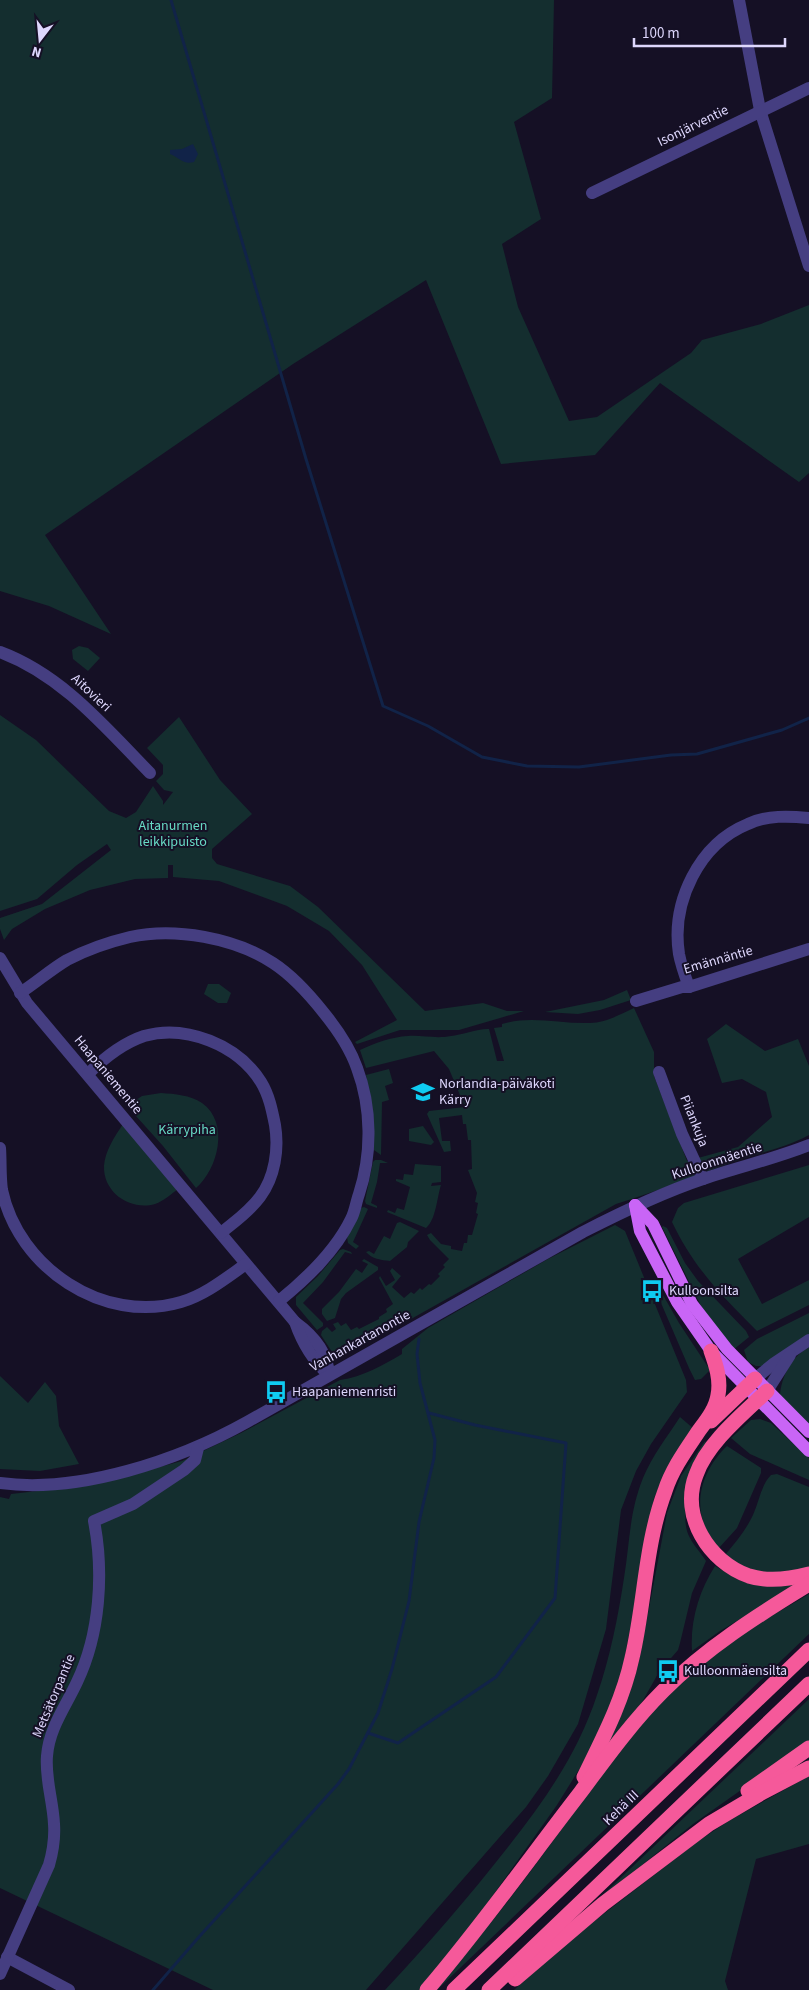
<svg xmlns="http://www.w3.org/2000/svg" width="809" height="1990" viewBox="0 0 809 1990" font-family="'Source Sans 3',sans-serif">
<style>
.green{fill:#142e2f}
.water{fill:#112348}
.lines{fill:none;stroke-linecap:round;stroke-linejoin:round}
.stream{stroke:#112348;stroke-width:3}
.minor{stroke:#453e81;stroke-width:12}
.major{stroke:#c965f6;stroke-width:12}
.highway{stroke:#f5599a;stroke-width:15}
.labels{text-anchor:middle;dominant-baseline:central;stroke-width:4;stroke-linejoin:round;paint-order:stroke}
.street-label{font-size:14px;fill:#ded7fd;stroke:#151025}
.park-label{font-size:14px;fill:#67d9c4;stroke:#151025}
.poi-label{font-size:14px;fill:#ded7fd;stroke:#151025;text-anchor:start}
</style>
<rect width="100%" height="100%" fill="#151025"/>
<g class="green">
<polygon points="0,0 554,0 552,98 514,122 541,219 502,244 518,307 569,421 597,417 691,353 702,340 761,324 809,305 809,473 799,482 660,383 595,455 501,464 426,280 293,364 45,535 111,634 49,606 0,591"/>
<polygon points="79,646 88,648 100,658 88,671 73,659 72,650"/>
<polygon points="0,715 36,740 109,811 126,818 136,812 153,786 163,801 163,805 173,792 164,790 156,781 163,774 163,765 147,748 179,717 220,780 252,814 212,849 212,858 217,864 290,886 318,907 425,1011 483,1003 507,1011 524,1011 459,1030 400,1030 357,1044 355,1042 397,1020 362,965 329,931 287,906 219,881 173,877 173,865 168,865 168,878 135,879 90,890 45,909 12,929 4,940 0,929 0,918 42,904 111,850 107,844 77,865 37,899 0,911"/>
<polygon points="208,984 219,984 231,993 227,1003 218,1003 204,994"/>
<polygon points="627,990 631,1000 600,1010 578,1014 545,1012 604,1000"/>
<path d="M634 1008 654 1052V1076L687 1161 738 1147 772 1117 766 1092 742 1079 722 1083 707 1039 726 1024 765 1051 798 1039 809 1066V1135C785 1148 758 1153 733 1162 693 1176 656 1192 616 1204L395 1328 344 1353 332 1352 321 1335 322 1331 327 1327 332 1332 336 1329 333 1324 338 1322 341 1326 346 1323 351 1330 357 1327 359 1329 379 1319V1317L387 1312 386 1309 393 1304 379 1278 380 1276 386 1286 395 1280 390 1271 392 1268 401 1276 392 1287 404 1298 411 1292 414 1294 420 1288 422 1290 429 1284 431 1285 440 1276 438 1274 445 1267 443 1265 449 1259 430 1240 427 1235 431 1233 441 1244 451 1246V1249L462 1251 464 1243H467L468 1235H472L478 1214 476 1213 478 1203 475 1202 477 1193 468 1170 472 1169 471 1140H468L466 1124H463L462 1115 439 1118 442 1141H450L451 1151 444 1152 427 1114 429 1111 465 1107 449 1069 434 1051 366 1068 360 1050C375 1043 391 1037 408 1036 422 1035 436 1039 451 1036 461 1035 480 1028 489 1029L497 1061H504L494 1028 502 1027V1024C531 1015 560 1024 590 1023 605 1023 621 1014 634 1008Z"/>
<polygon points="389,1069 393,1083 385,1086 389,1100 382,1102 381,1155 374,1150 373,1113 366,1075"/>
<path d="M161 1093C175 1094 190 1095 202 1103 230 1123 218 1169 196 1188L163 1146 127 1106 142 1096Z"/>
<path d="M123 1124 178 1189C171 1194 164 1201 155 1204 131 1211 103 1193 104 1166 105 1151 115 1136 123 1124Z"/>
<polygon points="423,1126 434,1142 431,1145 409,1141 409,1129"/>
<polygon points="375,1160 381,1160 388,1163 380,1163 377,1182 371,1203 377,1206 377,1208 366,1204 365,1201 373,1162"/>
<path d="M415 1164 441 1166V1182L432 1183 431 1186 441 1185C437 1197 436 1220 426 1228L387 1212 388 1210 395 1213 397 1208 404 1210 410 1187 396 1181V1179L403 1180 404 1174 413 1175Z"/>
<path d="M809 1165V1217L738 1259 762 1304 809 1280V1305L757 1331C721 1295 694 1268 672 1222L678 1208 684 1203Z"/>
<polygon points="364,1207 368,1209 353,1242 359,1246 356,1249 348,1243 347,1237 361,1208"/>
<path d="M400 1222 419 1231 408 1242 407 1247 390 1261C381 1260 372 1259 366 1252L369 1251 374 1254 384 1236 390 1239 397 1223Z"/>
<path d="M615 1225 625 1231 686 1380 687 1392 651 1444 636 1471 621 1510 606 1629 578 1724 548 1776 526 1807 366 1990H213L0 1888V1497L9 1499 11 1494 91 1485 182 1461 241 1433 340 1380C363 1377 383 1365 402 1354V1349L428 1328 548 1259Z"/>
<polygon points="663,1226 667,1228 685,1263 698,1281 746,1331 749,1337 733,1350 701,1306 662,1227"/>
<polygon points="343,1249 351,1252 352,1254 345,1252 323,1282 303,1303 323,1323 323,1326 317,1330 296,1305 296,1297 318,1276 340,1250"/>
<polygon points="364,1259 378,1267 378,1270 346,1293 341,1299 335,1318 327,1321 322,1314 322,1309 339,1292 356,1269 362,1273 368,1264 362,1261"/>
<polygon points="655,1289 660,1297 663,1295 679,1323 710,1370 701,1379 695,1380 689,1368"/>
<polygon points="809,1313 809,1334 762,1366 756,1366 748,1362 744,1350 757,1339"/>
<path d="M809 1347V1426L780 1395C781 1377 792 1356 809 1347Z"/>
<polygon points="0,1376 28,1403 45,1382 56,1396 59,1426 79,1464 40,1471 0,1469"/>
<path d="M680 1417 694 1429 672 1460 654 1498 620 1684 588 1755 557 1805 452 1953 420 1990H385C428 1944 469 1897 508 1847 545 1800 578 1753 597 1695 610 1658 618 1617 624 1578 630 1542 629 1513 643 1478 652 1456 667 1437 680 1417Z"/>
<polygon points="760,1419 771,1423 809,1458 809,1480 750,1454 731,1438 751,1420"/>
<path d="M705 1441 706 1443C697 1467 676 1514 690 1538 694 1546 701 1553 706 1561L692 1593 680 1643 678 1650 659 1672 642 1702 607 1747 632 1686 639 1661 667 1513 681 1476Z"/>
<path d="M727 1446 761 1468V1473L737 1528 718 1549C714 1542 709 1536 706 1529 692 1499 705 1467 727 1446Z"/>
<path d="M777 1474 809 1487V1567C793 1573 766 1576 749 1569 741 1566 733 1560 725 1555 736 1542 746 1530 753 1515 759 1502 761 1485 771 1475Z"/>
<path d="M715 1566 739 1580 751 1584H795L796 1586 720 1631 692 1651C690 1621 699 1591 715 1566Z"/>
<path d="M809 1594V1634L437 1990H434C471 1948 506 1905 539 1860 585 1798 628 1733 684 1679 718 1646 768 1618 809 1594Z"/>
<polygon points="809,1699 809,1742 693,1824 591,1906"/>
<polygon points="809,1776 809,1844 756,1859 725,1981 728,1990 514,1990 562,1946 697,1842 727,1822"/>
</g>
<path class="water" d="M193 144 198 154 194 162C183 165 180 158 170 154V150L182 149Z"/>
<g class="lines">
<g class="stream">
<polyline points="171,0 306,459 383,706 428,726 482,757 527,766 579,767 671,755 697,754 782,730 809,718"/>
<polyline points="368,1733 398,1743 496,1677 555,1598 566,1443 475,1425 429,1413"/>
<polyline points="153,1990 198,1938 338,1784 349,1769 378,1713 392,1669 409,1601 419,1522 434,1458 435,1440 420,1383 417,1354 419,1339"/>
</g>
<g class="minor">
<polyline points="739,0 760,110 809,266"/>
<polyline points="592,193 809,88"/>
<path d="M0 652C62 675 105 727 150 773"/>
<path d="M0 958 27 1003 295 1322C313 1335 328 1353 329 1375"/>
<path d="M689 987C685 976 681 965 679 954 671 902 699 844 748 824 767 815 789 816 809 818"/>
<path d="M20 993C36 983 50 970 67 960 86 950 109 942 130 937 175 927 235 938 273 963 293 976 309 994 324 1013 337 1029 350 1048 357 1068 372 1108 372 1154 359 1194 356 1202 355 1212 351 1219 335 1252 306 1279 279 1301"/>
<polyline points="636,1001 682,987 689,987 809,949"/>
<polyline points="659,1072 682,1134 703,1179"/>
<path d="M88 1074C104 1058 123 1043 144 1036 186 1024 238 1045 261 1082 269 1095 272 1110 275 1125 279 1149 275 1177 260 1197 249 1212 234 1222 221 1233"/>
<path d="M0 1148C1 1161 0 1176 2 1190 18 1267 103 1325 181 1302 205 1295 226 1278 246 1264"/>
<path d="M295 1322C302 1342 313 1361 329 1375"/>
<polyline points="755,1379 773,1364 809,1340"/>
<polyline points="767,1391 790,1355"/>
<path d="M0 1483C79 1494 179 1460 247 1422L583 1232C622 1212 661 1193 703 1179 738 1167 774 1159 809 1145"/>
<polyline points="7,1957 69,1990"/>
<path d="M0 1974 49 1865C53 1851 55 1838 54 1824 53 1801 45 1779 47 1756 49 1728 66 1706 77 1682 100 1634 104 1573 94 1521L133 1504 184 1470 195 1460 198 1448"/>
</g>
<g class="major">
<polyline points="635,1205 640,1231 677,1302 711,1351 809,1451"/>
<polyline points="635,1205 653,1224 692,1304 727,1349 809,1432"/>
</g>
<g class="highway">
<path d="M767 1391C743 1414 707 1443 696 1475 680 1516 709 1562 749 1576 768 1582 790 1579 809 1574"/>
<polyline points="711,1421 755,1379"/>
<path d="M584 1777C603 1738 623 1700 632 1658 645 1603 645 1544 665 1491 672 1469 686 1450 698 1432 706 1421 716 1409 718 1395 721 1380 716 1365 711 1351"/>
<polyline points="748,1791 809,1748"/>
<polyline points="515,1979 603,1904 709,1824 763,1792 809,1768"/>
<path d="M427 1990C481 1927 529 1859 580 1793 606 1758 632 1722 663 1691 706 1648 758 1615 809 1584"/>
<polyline points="454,1990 809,1650"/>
<polyline points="489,1990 809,1684"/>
</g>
</g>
<defs>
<symbol id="school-bare" viewBox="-9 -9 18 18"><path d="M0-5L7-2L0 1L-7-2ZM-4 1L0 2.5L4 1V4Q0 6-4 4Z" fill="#0fcbf1" stroke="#151025" stroke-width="2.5" paint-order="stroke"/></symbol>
<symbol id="bus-bare" viewBox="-9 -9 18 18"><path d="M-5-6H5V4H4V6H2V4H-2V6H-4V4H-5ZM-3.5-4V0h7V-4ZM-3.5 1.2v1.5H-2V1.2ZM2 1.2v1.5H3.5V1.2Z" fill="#0fcbf1" stroke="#151025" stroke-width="2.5" paint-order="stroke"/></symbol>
</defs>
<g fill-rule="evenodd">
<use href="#school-bare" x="407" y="1076" width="32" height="32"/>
<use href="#bus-bare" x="636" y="1275" width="32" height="32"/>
<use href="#bus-bare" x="260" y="1376" width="32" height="32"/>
<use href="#bus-bare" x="652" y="1655" width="32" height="32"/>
</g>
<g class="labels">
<g class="street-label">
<text transform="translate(693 126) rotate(-26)">Isonjärventie</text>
<text transform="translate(91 693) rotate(43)">Aitovieri</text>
<text transform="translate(718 960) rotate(-16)">Emännäntie</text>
<text transform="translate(108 1075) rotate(50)">Haapaniementie</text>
<text transform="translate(694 1121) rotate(68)">Piiankuja</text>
<text transform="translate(717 1161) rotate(-18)">Kulloonmäentie</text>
<text transform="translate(360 1341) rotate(-29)">Vanhankartanontie</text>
<text transform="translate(54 1696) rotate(-67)">Metsätorpantie</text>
<text transform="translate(621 1808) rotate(-44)">Kehä III</text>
</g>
<g class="park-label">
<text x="173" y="826">Aitanurmen<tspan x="173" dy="16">leikkipuisto</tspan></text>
<text x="187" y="1130">Kärrypiha</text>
</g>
<g class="poi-label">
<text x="439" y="1084">Norlandia-päiväkoti<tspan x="439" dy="16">Kärry</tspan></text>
<text x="669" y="1291">Kulloonsilta</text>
<text x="292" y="1392">Haapaniemenristi</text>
<text x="684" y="1671">Kulloonmäensilta</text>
</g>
</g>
<g transform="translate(40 40) rotate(196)" stroke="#151025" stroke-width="4" paint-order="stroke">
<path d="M0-4L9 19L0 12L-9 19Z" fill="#ded7fd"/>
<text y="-8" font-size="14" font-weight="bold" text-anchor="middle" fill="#ded7fd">N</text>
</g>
<path d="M634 38v8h151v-8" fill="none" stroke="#ded7fd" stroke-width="2.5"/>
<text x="642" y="38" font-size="15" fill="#ded7fd" stroke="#151025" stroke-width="4" paint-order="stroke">100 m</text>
</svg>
